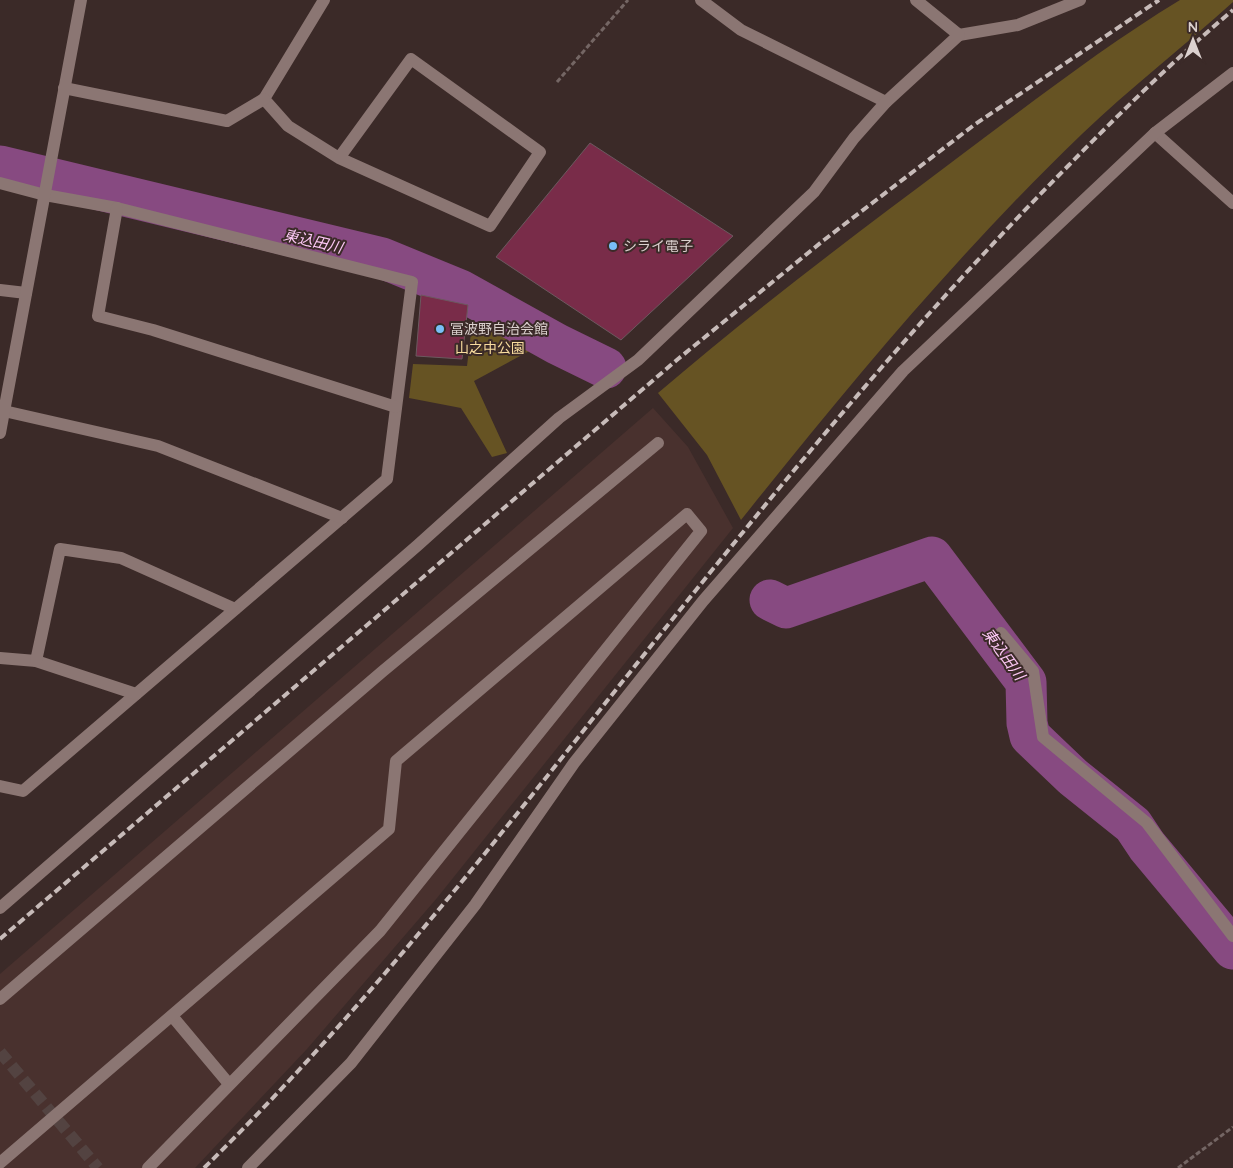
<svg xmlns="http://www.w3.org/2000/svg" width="1233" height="1168" viewBox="0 0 1233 1168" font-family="Quicksand,'Noto Sans JP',sans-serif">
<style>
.built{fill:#49312e}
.green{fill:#665323}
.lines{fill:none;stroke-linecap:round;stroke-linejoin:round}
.river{stroke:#874a81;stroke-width:41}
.building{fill:#792c49;stroke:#6c595f}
.tertiary-tunnel{stroke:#534341;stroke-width:12;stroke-dasharray:12 6;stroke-linecap:butt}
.path{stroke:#746664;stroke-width:3;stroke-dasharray:5 2.5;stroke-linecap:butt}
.service{stroke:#8b7673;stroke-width:12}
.minor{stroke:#8b7673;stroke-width:12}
.tertiary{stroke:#8b7673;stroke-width:12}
.rail{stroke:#c7bbb9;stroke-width:4;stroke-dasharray:8 4;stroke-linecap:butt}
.poi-dot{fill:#78bff7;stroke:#3b2a28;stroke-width:2}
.labels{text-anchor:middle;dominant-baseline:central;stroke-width:4;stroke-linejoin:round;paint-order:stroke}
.poi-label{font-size:14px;fill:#dcd1cf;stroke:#3b2a28;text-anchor:start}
.park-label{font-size:14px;fill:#f8dc9e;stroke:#3b2a28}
.water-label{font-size:15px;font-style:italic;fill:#fdc8f6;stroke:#3b2a28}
</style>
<rect width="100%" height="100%" fill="#3b2a28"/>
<polygon class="built" points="653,408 688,447 733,528 437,898 307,1049 195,1168 0,1168 0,974"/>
<g class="green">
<path d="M1180 0H1233V2C1183 47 1130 88 1082 134 958 253 848 386 741 520L707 455 658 393C752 312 852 237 952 162 1026 107 1101 48 1180 0Z"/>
<polygon points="473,316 535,348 474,381 507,453 492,457 461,408 409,398 413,364 467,366"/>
</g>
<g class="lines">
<g class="river">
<polyline points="0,166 382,258 460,290 557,344 606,368"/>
<polyline points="770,600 786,608 932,557 1026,682 1027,723 1030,736 1073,777 1133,825 1147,846 1233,949"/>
</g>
</g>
<g class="building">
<polygon points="590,143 733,236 621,340 496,257"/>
<polygon points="421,295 468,305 462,359 416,356"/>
</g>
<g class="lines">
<polyline class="tertiary-tunnel" points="0,1052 98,1168"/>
<g class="path">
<polyline points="557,82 628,0"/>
<polyline points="1178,1168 1233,1127"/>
</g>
<g class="service">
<polyline points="0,999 383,671 658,443"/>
<polyline points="172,1016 229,1084"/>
<polyline points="0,1163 389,829 396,761 687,514 701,531 380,931 148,1168"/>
</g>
<g class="minor">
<polyline points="324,0 264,99 288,126 339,158 490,226 540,152 411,59 339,158"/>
<polyline points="701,0 741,30 886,102"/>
<polyline points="959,35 1018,25 1080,0"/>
<polyline points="64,88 227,121 264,99"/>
<polyline points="1155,133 1233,203"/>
<polyline points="0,183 45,195 117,208 412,282 387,479 23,791 0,786"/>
<polyline points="117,208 98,316 153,330 396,407"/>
<polyline points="0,290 26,293"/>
<polyline points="4,411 158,446 342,518"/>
<polyline points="0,433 81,0"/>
<polyline points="1001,633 1033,671 1043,737 1147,823 1233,936"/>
<polyline points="0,658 36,661 136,694"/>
<polyline points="36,661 60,549 121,558 235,609"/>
<polyline points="0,908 418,545 559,418 638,360 814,192 854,138 886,102 959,35 916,0"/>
</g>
<polyline class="tertiary" points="248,1168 351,1063 475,905 574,763 703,601 903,371 1155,133 1233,73"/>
<g class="rail">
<polyline points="0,939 678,359 824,240 974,125 1159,0"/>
<path d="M204 1168C353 1022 482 858 611 696 757 513 904 331 1069 165 1122 111 1176 58 1233 10"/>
</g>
</g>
<g class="poi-dot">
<circle cx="613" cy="246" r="5"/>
<circle cx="440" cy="329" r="5"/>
</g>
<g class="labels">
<g class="poi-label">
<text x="623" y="246">シライ電子</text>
<text x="450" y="329">冨波野自治会館</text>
</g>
<g class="park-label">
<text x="490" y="348">山之中公園</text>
</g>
<g class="water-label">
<text transform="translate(313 241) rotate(13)">東込田川</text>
<text transform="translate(1004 654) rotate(54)">東込田川</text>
</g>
</g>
<g transform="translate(1193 40)" stroke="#3b2a28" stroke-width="4" paint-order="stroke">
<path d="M0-4L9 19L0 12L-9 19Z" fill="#dcd1cf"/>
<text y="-8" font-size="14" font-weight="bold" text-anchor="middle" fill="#dcd1cf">N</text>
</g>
</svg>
